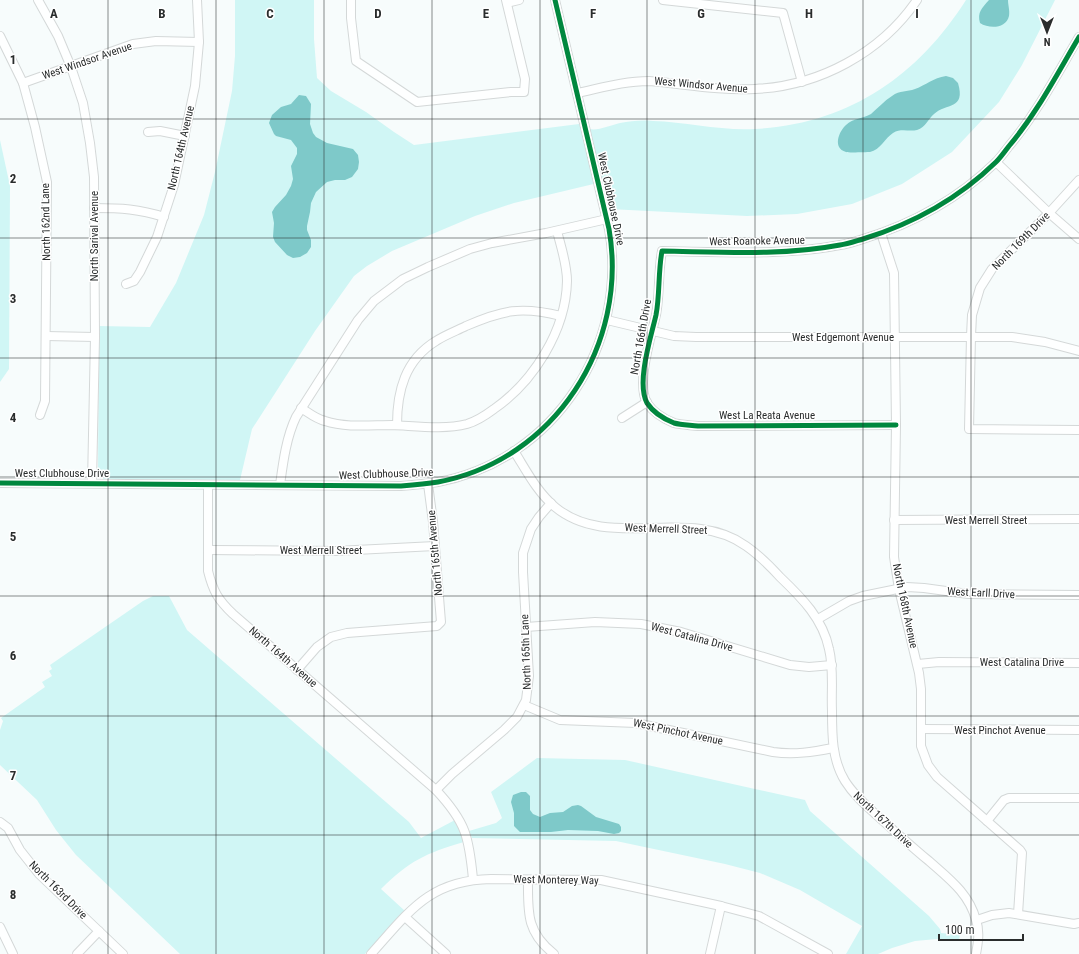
<svg xmlns="http://www.w3.org/2000/svg" width="1079" height="954" viewBox="0 0 1079 954" font-family="'Roboto Condensed',sans-serif">
<style>
.green{fill:#d0f6f5}
.water{fill:#7ec9c9}
.lines{fill:none;stroke-linecap:round;stroke-linejoin:round}
.minor-casing{stroke:#d4d8d8;stroke-width:10}
.minor{stroke:#feffff;stroke-width:8}
.cycleway-casing{stroke:#fff;stroke-width:8}
.cycleway{stroke:#00873e;stroke-width:5}
.grid{fill:none;stroke:#292c2c;stroke-width:1;stroke-opacity:0.55}
.labels{text-anchor:middle;dominant-baseline:central;stroke-width:3;stroke-linejoin:round;paint-order:stroke}
.street-label{font-size:11px;fill:#292c2c;stroke:#fff}
.grid-label{font-size:13px;text-anchor:middle;font-weight:bold;fill:#292c2c;stroke:#fff;stroke-width:3;stroke-linejoin:round;paint-order:stroke}
</style>
<rect width="100%" height="100%" fill="#f7fcfc"/>
<g class="green">
<path d="M235 0H314V39L317 78 331 91 366 112 394 132 414 145 579 124C582 126 587 129 590 129 597 131 612 125 620 123 631 121 641 120 653 121 687 122 721 131 755 129 848 124 917 77 966 0H1055L1022 65 999 102 952 152 902 184 852 204 797 214 747 216 609 209 602 182 514 203 475 216 392 251 367 266 354 276 315 331 252 429 240 480 104 479 100 476 98 471 99 326 150 327 176 283 204 215 215 172 232 91 235 56Z"/>
<polygon points="0,140 10,186 9,369 0,382"/>
<path d="M153 596H169L187 630 409 822 421 838 455 820 464 842C426 853 409 861 381 889L405 911 365 954H180L76 855 56 830 37 800 0 765V730L3 721 1 718 45 687 42 682 52 676 49 671 52 669 50 665 143 601Z"/>
<polygon points="537,758 625,760 805,800 810,811 929,916 940,929 941,933 960,935 959,940 937,939 915,941 892,948 878,954 846,954 862,926 800,890 760,873 725,864 616,841 472,838 469,831 496,823 502,818 491,792"/>
</g>
<g class="water">
<path d="M989 0H1008C1008 5 1010 11 1009 16 1006 29 989 29 980 23 977 12 982 8 989 0Z"/>
<path d="M946 76 953 78 958 83C966 110 946 103 934 114 928 119 926 127 917 130 909 132 901 128 893 133 885 138 880 150 870 152 867 152 849 153 846 152 832 148 839 131 846 125 853 118 863 119 871 114 878 108 884 101 892 96 900 90 907 92 915 89 926 85 933 78 946 76Z"/>
<polygon points="299,95 306,96 311,104 310,124 313,133 316,137 327,143 353,149 358,155 359,162 358,169 352,177 345,180 335,180 327,182 316,192 311,203 310,212 307,226 307,230 311,240 311,247 307,253 300,257 293,258 287,255 275,242 273,237 274,223 272,212 275,207 286,195 291,186 293,179 291,166 297,154 297,148 291,140 276,136 274,134 269,123 272,115 281,107 291,104"/>
<polygon points="521,792 526,792 530,796 530,810 533,814 540,817 550,813 563,812 572,806 578,805 581,806 596,817 619,824 621,827 621,831 619,833 614,834 598,831 568,830 551,832 520,832 514,826 514,813 511,802 513,795"/>
</g>
<g class="lines">
<defs>
<g id="minor">
<polyline points="38,0 58,36 71,67 83,103 90,143 94,177 95,337 92,483"/>
<polyline points="351,0 351,18 356,61 417,102 511,92 524,92 525,79 506,0"/>
<polyline points="663,0 783,13 802,82"/>
<polyline points="507,3 519,0"/>
<polyline points="0,36 23,83 35,127 47,182 45,401 40,415"/>
<polyline points="23,83 133,44 156,41 199,42"/>
<path d="M577 93C601 88 624 81 649 81 684 84 720 91 755 89 819 86 881 53 917 0"/>
<polyline points="148,132 160,131 185,136"/>
<polyline points="996,162 1049,213 1079,239"/>
<polyline points="1079,180 1049,213 992,269 980,288 972,315 971,336 969,429 1079,430"/>
<path d="M94 208C121 208 139 209 164 217"/>
<polyline points="881,233 894,273 896,425 894,557 899,589 919,673 921,689 921,746 928,765 937,777 1020,850 1022,853 1018,914"/>
<polyline points="126,284 134,281 140,272 157,237 174,185 195,86 199,42 197,0"/>
<polyline points="607,320 674,336 696,337 1012,337 1045,342 1079,351"/>
<polyline points="46,336 95,337"/>
<path d="M301 408C309 413 316 419 325 421 346 428 371 425 392 425 416 426 444 430 467 424 477 421 486 415 494 409 533 382 566 331 567 281 567 264 561 247 557 231"/>
<polyline points="622,418 647,402"/>
<path d="M397 425C397 391 405 360 436 341 445 335 456 331 466 326 503 310 521 306 561 316"/>
<path d="M896 425 698 426C691 425 681 425 674 423 664 419 653 412 647 403 636 383 651 337 656 315 660 294 658 272 662 251 722 252 782 256 840 245 848 244 856 241 863 239 912 224 959 198 996 162 1001 157 1005 151 1009 146 1037 113 1057 74 1079 37"/>
<path d="M514 451C526 470 537 492 555 507 609 552 689 505 746 546 759 555 770 566 780 577 802 598 823 619 829 649 834 669 831 690 832 711 832 735 832 760 845 781 855 797 869 808 882 820 898 834 913 848 929 861 948 878 969 893 976 920 980 931 978 943 976 954"/>
<path d="M0 483 401 486C414 485 426 484 438 482 555 460 629 344 609 229L555 0"/>
<path d="M208 485V571C213 591 218 600 233 614L436 790C466 822 469 837 473 879"/>
<path d="M280 485C283 463 286 438 296 417L358 320 374 301 403 279 428 267 470 249 492 243 546 233 607 219"/>
<polyline points="894,520 1079,519"/>
<polyline points="208,550 336,551 435,546"/>
<polyline points="818,619 849,601 863,596 907,587 924,588 968,594 1079,595"/>
<polyline points="526,627 595,622 641,624 681,632 790,665 809,667 832,665"/>
<polyline points="918,664 939,662 1079,663"/>
<polyline points="297,670 317,647 331,637 347,633 437,626 441,622 433,522 428,484"/>
<path d="M524 705 560 720 636 723 773 752C794 755 813 752 833 748"/>
<polyline points="921,729 1079,730"/>
<polyline points="436,790 452,774 504,730 517,717 526,700 529,676 523,572 523,553 531,529 539,517 551,503"/>
<polyline points="987,821 1004,800 1009,798 1079,798"/>
<polyline points="0,822 8,828 20,850 39,874 123,954"/>
<path d="M528 880C528 912 526 932 554 954"/>
<polyline points="405,917 446,954"/>
<polyline points="977,920 992,915 1009,913 1074,924 1079,923"/>
<polyline points="0,927 13,954"/>
<polyline points="77,954 99,931"/>
<path d="M371 954C409 912 429 880 491 879L601 880 721 906 759 916 828 954"/>
<polyline points="710,954 721,906"/>
</g>
</defs>
<use href="#minor" class="minor-casing"/>
<use href="#minor" class="minor"/>
<defs>
<g id="cycleway">
<path d="M896 425 698 426C691 425 681 425 674 423 664 419 653 412 647 403 636 383 651 337 656 315 660 294 658 272 662 251 722 252 782 256 840 245 848 244 856 241 863 239 912 224 959 198 996 162 1001 157 1005 151 1009 146 1037 113 1057 74 1079 37"/>
<path d="M0 483 401 486C414 485 426 484 438 482 555 460 629 344 609 229L555 0"/>
</g>
</defs>
<use href="#cycleway" class="cycleway-casing"/>
<use href="#cycleway" class="cycleway"/>
</g>
<path class="grid" d="M108 0V954M216 0V954M324 0V954M432 0V954M540 0V954M647 0V954M755 0V954M863 0V954M971 0V954M0 119H1079M0 238H1079M0 358H1079M0 477H1079M0 596H1079M0 716H1079M0 835H1079"/>
<g class="labels">
<g class="street-label">
<text transform="translate(87 61) rotate(-19)">West Windsor Avenue</text>
<text transform="translate(701 85) rotate(5)">West Windsor Avenue</text>
<text transform="translate(181 148) rotate(-77)">North 164th Avenue</text>
<text transform="translate(611 199) rotate(78)">West Clubhouse Drive</text>
<text transform="translate(46 222) rotate(-91)">North 162nd Lane</text>
<text transform="translate(94 236) rotate(-90)">North Sarival Avenue</text>
<text transform="translate(757 241) rotate(-1)">West Roanoke Avenue</text>
<text transform="translate(1021 241) rotate(-45)">North 169th Drive</text>
<text transform="translate(641 337) rotate(-80)">North 166th Drive</text>
<text x="843" y="337">West Edgemont Avenue</text>
<text x="767" y="415">West La Reata Avenue</text>
<text x="62" y="473">West Clubhouse Drive</text>
<text transform="translate(386 474) rotate(-2)">West Clubhouse Drive</text>
<text x="986" y="520">West Merrell Street</text>
<text transform="translate(666 529) rotate(2)">West Merrell Street</text>
<text x="321" y="550">West Merrell Street</text>
<text transform="translate(435 553) rotate(-95)">North 165th Avenue</text>
<text transform="translate(981 593) rotate(3)">West Earll Drive</text>
<text transform="translate(905 606) rotate(78)">North 168th Avenue</text>
<text transform="translate(692 637) rotate(15)">West Catalina Drive</text>
<text transform="translate(526 652) rotate(-92)">North 165th Lane</text>
<text transform="translate(283 657) rotate(41)">North 164th Avenue</text>
<text x="1022" y="662">West Catalina Drive</text>
<text x="1000" y="730">West Pinchot Avenue</text>
<text transform="translate(678 732) rotate(12)">West Pinchot Avenue</text>
<text transform="translate(883 820) rotate(43)">North 167th Drive</text>
<text transform="translate(556 880) rotate(1)">West Monterey Way</text>
<text transform="translate(58 890) rotate(45)">North 163rd Drive</text>
</g>
</g>
<g class="grid-label">
<text x="54" y="18">A</text>
<text x="162" y="18">B</text>
<text x="270" y="18">C</text>
<text x="378" y="18">D</text>
<text x="486" y="18">E</text>
<text x="593" y="18">F</text>
<text x="701" y="18">G</text>
<text x="809" y="18">H</text>
<text x="917" y="18">I</text>
<text x="13" y="64">1</text>
<text x="13" y="183">2</text>
<text x="13" y="303">3</text>
<text x="13" y="422">4</text>
<text x="13" y="541">5</text>
<text x="13" y="660">6</text>
<text x="13" y="780">7</text>
<text x="13" y="899">8</text>
</g>
<g transform="translate(1047 32) rotate(180)" stroke="#ffffff" stroke-width="3" paint-order="stroke">
<path d="M0-3L7 15L0 10L-7 15Z" fill="#292c2c"/>
<text y="-6" font-size="11" font-weight="bold" text-anchor="middle" fill="#292c2c">N</text>
</g>
<path d="M939 934v6h84v-6" fill="none" stroke="#292c2c" stroke-width="2"/>
<text x="945" y="934" font-size="12" fill="#292c2c" stroke="#ffffff" stroke-width="3" paint-order="stroke">100 m</text>
</svg>
